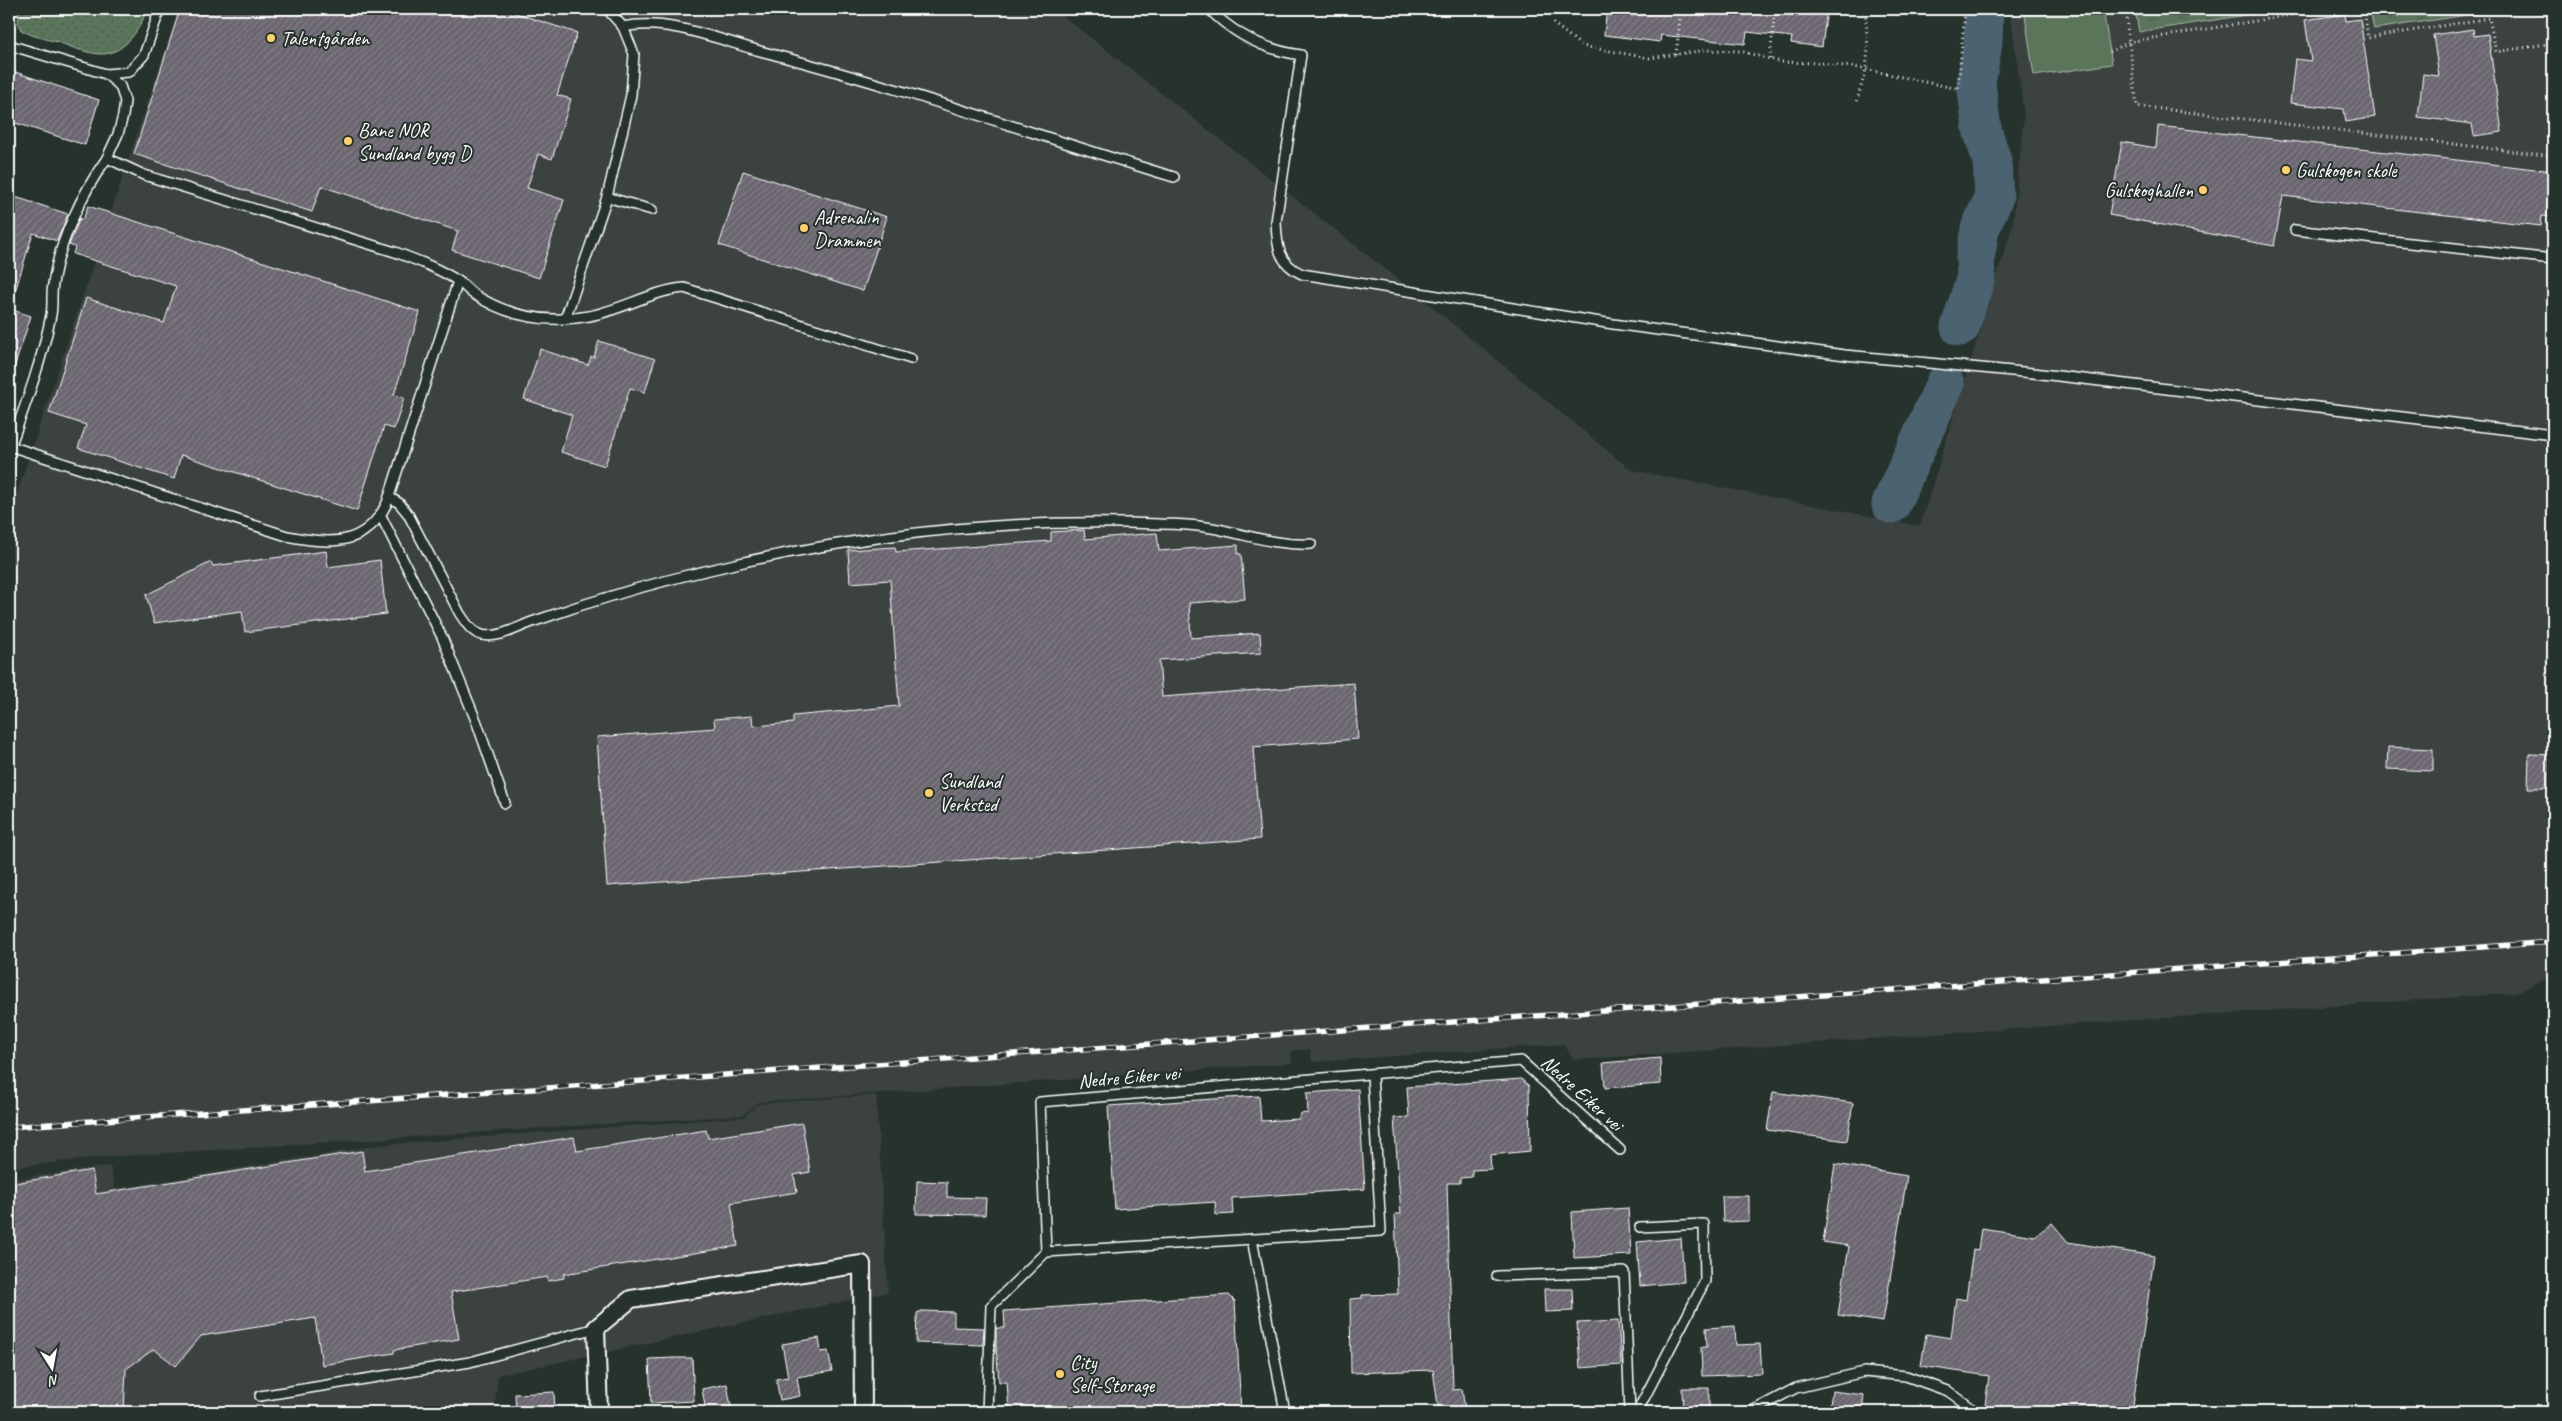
<svg xmlns="http://www.w3.org/2000/svg" width="2562" height="1421" viewBox="0 0 2562 1421" font-family="Caveat,sans-serif">
<style>
.built{fill:#3b4241}
.grass{fill:url(#grass-dots);stroke:#acbaac}
.park{fill:url(#park-tufts);stroke:#acbaac}
.garden{fill:#5a745a;stroke:#acbaac}
.lines{fill:none;stroke-linecap:round;stroke-linejoin:round}
.river{stroke:#4b6470;stroke-width:39}
.building{fill:url(#building-hatch);stroke:#fff}
.service-casing{stroke:#fff;stroke-width:12}
.minor-casing{stroke:#fff;stroke-width:20}
.path{stroke:#fff;stroke-width:3;stroke-dasharray:1 4;stroke-linecap:butt}
.service{stroke:#26332d;stroke-width:9}
.minor{stroke:#26332d;stroke-width:16}
.rail-casing{stroke:#fff;stroke-width:5.5}
.rail{stroke:#26332d;stroke-width:4;stroke-dasharray:11;stroke-linecap:butt}
.poi-dot{fill:#ffd166;stroke:#26332d;stroke-width:2}
.labels{text-anchor:middle;dominant-baseline:central;stroke-width:4;stroke-linejoin:round;paint-order:stroke}
.poi-label{font-size:20px;fill:#fff;stroke:#26332d;text-anchor:start}
.street-label{font-size:20px;fill:#fff;stroke:#26332d}
</style>
<defs>
<pattern id="grass-dots" width="8" height="8" patternUnits="userSpaceOnUse" patternTransform="scale(1.25)"><rect width="8" height="8" fill="#5a745a"/><path d="M2 2h.1M6 6h.1" fill="none" stroke="#525c52" stroke-width="1.8" stroke-linecap="round"/></pattern>
<pattern id="park-tufts" width="24" height="20" patternUnits="userSpaceOnUse" patternTransform="scale(1.25)"><rect width="24" height="20" fill="#5a745a"/><path d="M3 7l-1-3M5 7V3M7 7l1-3M15 17l-1-3M17 17v-4M19 17l1-3" fill="none" stroke="#525c52"/></pattern>
<pattern id="building-hatch" width="6" height="6" patternUnits="userSpaceOnUse" patternTransform="scale(1.25)"><rect width="6" height="6" fill="#6b6670"/><path d="M-1 1l2-2M0 6l6-6M5 7l2-2" fill="none" stroke="#817d85"/></pattern>
</defs>
<rect width="100%" height="100%" fill="#26332d"/>
<filter id="ink" filterUnits="userSpaceOnUse"><feTurbulence type="fractalNoise" baseFrequency=".02" numOctaves="2"/><feDisplacementMap in="SourceGraphic" scale="10" xChannelSelector="R" yChannelSelector="G"/><feConvolveMatrix kernelMatrix="1 2 1 2 8 2 1 2 1" color-interpolation-filters="sRGB"/></filter>
<g filter="url(#ink)">
<g class="built">
<polygon points="179,9 1054,9 1403,283 1631,470 1920,526 2013,223 2024,116 2010,9 2553,9 2553,975 2516,993 1574,1060 1564,1044 1312,1062 1310,1049 1291,1051 1292,1063 759,1102 743,1115 90,1158 9,1168 9,517"/>
<polygon points="876,1095 888,1292 498,1375 494,1412 9,1412 9,1180 110,1166 115,1189 380,1145 744,1117 758,1104"/>
</g>
<path class="grass" d="M19 9H147C141 28 125 53 103 54 88 54 71 47 58 42 45 39 32 36 21 30L18 23Z"/>
<g class="park">
<polygon points="2135,9 2284,9 2139,32"/>
<polygon points="2370,9 2493,9 2494,11 2374,29"/>
</g>
<polygon class="garden" points="2024,9 2103,9 2112,64 2034,76"/>
<g class="lines">
<g class="river">
<polyline points="1960,327 1976,277 1975,258 1980,229 1994,197 1992,161 1982,129 1976,83 1983,43 1984,9"/>
<polyline points="1891,504 1945,384"/>
</g>
</g>
<g class="building">
<polygon points="180,9 503,9 577,33 557,95 571,99 552,159 538,154 527,188 564,200 539,278 452,250 458,231 321,186 312,212 134,154"/>
<polygon points="1607,9 1827,9 1822,47 1791,43 1792,37 1747,32 1745,44 1661,35 1660,42 1604,35"/>
<polygon points="2345,14 2346,21 2360,19 2375,117 2346,122 2344,109 2290,103 2295,59 2311,61 2305,20"/>
<polygon points="2473,29 2474,36 2488,34 2502,132 2474,136 2472,124 2418,117 2423,74 2439,76 2433,35"/>
<polygon points="9,70 99,100 85,145 9,121"/>
<polygon points="2158,126 2553,171 2553,217 2542,216 2541,226 2283,196 2274,246 2109,215 2122,142 2156,148"/>
<polygon points="743,171 887,217 863,291 719,245"/>
<polygon points="9,195 68,214 57,241 33,233 13,298 9,297"/>
<polygon points="88,206 420,312 394,395 404,398 394,429 384,426 357,511 181,455 174,479 78,448 86,425 49,413 86,298 164,323 176,286 73,254 75,247 69,245 80,218 83,220"/>
<polygon points="9,309 31,316 12,374 9,373"/>
<polygon points="599,341 655,359 645,392 630,388 605,466 561,452 572,415 524,399 540,349 588,365 591,357 594,357"/>
<polygon points="1084,530 1085,539 1157,533 1159,551 1238,545 1238,554 1241,554 1245,599 1189,603 1191,638 1260,633 1261,653 1159,660 1162,697 1354,683 1358,739 1253,747 1260,839 607,886 597,737 715,728 714,719 752,716 753,726 793,723 793,716 899,706 890,580 850,583 848,550 895,547 896,552 1051,541 1051,532"/>
<polygon points="326,551 328,567 380,560 386,614 245,632 242,611 154,623 146,595 211,562 213,566"/>
<polygon points="2388,747 2433,749 2433,771 2387,769"/>
<polygon points="2529,754 2553,755 2553,788 2528,788"/>
<polygon points="1660,1058 1661,1084 1605,1088 1603,1063"/>
<polygon points="1521,1079 1529,1086 1530,1151 1490,1155 1491,1169 1472,1170 1472,1177 1460,1178 1460,1183 1447,1183 1453,1390 1462,1389 1465,1411 1439,1412 1433,1370 1351,1373 1350,1299 1362,1298 1362,1295 1398,1294 1395,1214 1401,1214 1394,1118 1409,1117 1407,1087"/>
<polygon points="1358,1089 1365,1189 1232,1198 1233,1214 1216,1215 1215,1202 1115,1209 1108,1106 1259,1096 1261,1121 1300,1119 1300,1114 1308,1113 1307,1093"/>
<polygon points="1773,1092 1853,1103 1847,1141 1767,1130"/>
<polygon points="802,1123 810,1172 794,1175 797,1192 731,1203 738,1246 564,1274 564,1278 548,1281 547,1277 451,1292 459,1339 394,1350 394,1353 322,1365 315,1318 201,1336 176,1366 154,1349 126,1369 124,1412 9,1412 9,1184 92,1170 96,1194 362,1151 365,1171 574,1137 577,1151 706,1130 708,1138"/>
<polygon points="1835,1164 1907,1176 1883,1322 1838,1315 1849,1246 1823,1242"/>
<polygon points="917,1181 947,1182 947,1197 986,1198 985,1215 916,1214"/>
<polygon points="1722,1196 1749,1196 1749,1221 1723,1222"/>
<polygon points="1628,1208 1631,1255 1574,1258 1572,1212"/>
<polygon points="2052,1223 2068,1242 2154,1256 2132,1412 1984,1412 1989,1376 1921,1366 1926,1334 1951,1338 1956,1298 1966,1300 1973,1249 1978,1250 1981,1228 2035,1236"/>
<polygon points="1681,1238 1684,1282 1640,1286 1637,1242"/>
<polygon points="1544,1289 1572,1289 1573,1311 1545,1312"/>
<polygon points="1229,1295 1235,1301 1241,1412 1009,1412 1007,1382 999,1382 996,1346 996,1328 1005,1328 1004,1311"/>
<polygon points="922,1311 954,1312 954,1327 984,1328 983,1345 916,1343 917,1313"/>
<polygon points="1618,1321 1621,1365 1580,1368 1577,1323"/>
<polygon points="1735,1326 1736,1345 1760,1344 1762,1374 1702,1376 1701,1347 1707,1347 1706,1328"/>
<polygon points="819,1338 821,1352 828,1351 832,1371 797,1377 800,1396 780,1400 776,1379 788,1377 782,1344"/>
<polygon points="674,1358 692,1358 694,1401 651,1403 649,1359"/>
<polygon points="727,1384 731,1407 706,1412 702,1389"/>
<polygon points="1682,1388 1709,1388 1709,1412 1683,1412"/>
<polygon points="1832,1391 1864,1395 1862,1412 1829,1412"/>
<polygon points="554,1392 555,1412 516,1412 515,1394"/>
</g>
<g class="lines">
<defs>
<g id="service">
<path d="M1209 9C1235 35 1264 50 1301 55L1276 222C1277 246 1278 263 1302 274L1613 324 1845 355 2033 373 2553 435"/>
<path d="M623 27C668 18 717 39 760 51 900 87 1036 135 1174 177"/>
<path d="M9 45 106 74 120 86 125 101 123 116 118 134 107 158 144 175 395 252C416 260 438 268 458 281 463 284 467 289 472 293 508 317 547 324 589 316 622 310 651 291 684 288L911 359"/>
<polyline points="106,74 129,72 144,55 160,9"/>
<polyline points="607,197 652,210"/>
<polyline points="2295,230 2553,259"/>
<polyline points="565,319 607,197 631,95 634,54 623,27 607,9"/>
<path d="M10 446 287 536C329 544 365 548 387 503L458 281"/>
<path d="M9 450C25 406 42 361 51 315 53 305 51 294 53 284 59 242 82 193 107 158"/>
<path d="M389 497 399 503 408 514 460 614C466 623 472 633 482 635 498 639 518 627 532 622 599 598 666 579 735 564 873 533 1018 518 1159 524 1176 524 1195 525 1212 528 1245 534 1277 546 1311 544"/>
<polyline points="381,516 442,637 477,723 505,803"/>
<polyline points="1252,1239 1285,1412"/>
<polyline points="1046,1252 1381,1231 1372,1074"/>
<polyline points="1497,1276 1624,1272 1630,1412"/>
<polyline points="260,1396 470,1362 596,1328"/>
<polyline points="987,1412 991,1306 1046,1252 1040,1102 1521,1061 1620,1150"/>
<polyline points="1637,1412 1705,1281 1704,1224 1640,1227"/>
<polyline points="1750,1412 1796,1388 1864,1372 1906,1376 1948,1391 1970,1407 1972,1412"/>
</g>
<polyline id="minor" points="599,1412 596,1328 631,1299 862,1264 863,1412"/>
</defs>
<use href="#service" class="service-casing"/>
<use href="#minor" class="minor-casing"/>
<g class="path">
<polyline points="2125,9 2137,106 2553,156"/>
<polyline points="2364,9 2368,38 2489,18 2496,52 2553,43"/>
<polyline points="1553,23 1582,46 1649,58 1707,50 1740,51 1781,62 1821,63 1860,68 1958,89 1965,9"/>
<polyline points="11,30 13,9"/>
<polyline points="2110,52 2129,42 2327,9"/>
<polyline points="1676,55 1681,9"/>
<polyline points="1770,59 1775,9"/>
<polyline points="1857,101 1866,69 1868,49 1865,9"/>
</g>
<use href="#service" class="service"/>
<use href="#minor" class="minor"/>
<defs>
<polyline id="rail" points="9,1127 2553,942"/>
</defs>
<use href="#rail" class="rail-casing"/>
<use href="#rail" class="rail"/>
</g>
</g>
<g class="poi-dot">
<circle cx="271" cy="38" r="5"/>
<circle cx="348" cy="141" r="5"/>
<circle cx="2286" cy="170" r="5"/>
<circle cx="2203" cy="190" r="5"/>
<circle cx="804" cy="228" r="5"/>
<circle cx="929" cy="793" r="5"/>
<circle cx="1060" cy="1374" r="5"/>
</g>
<g class="labels">
<g class="poi-label">
<text x="281" y="38">Talentgården</text>
<text x="358" y="130">Bane NOR<tspan x="358" dy="23">Sundland bygg D</tspan></text>
<text x="2296" y="170">Gulskogen skole</text>
<text x="2193" y="190" text-anchor="end">Gulskoghallen</text>
<text x="814" y="217">Adrenalin<tspan x="814" dy="23">Drammen</tspan></text>
<text x="939" y="781">Sundland<tspan x="939" dy="23">Verksted</tspan></text>
<text x="1070" y="1362">City<tspan x="1070" dy="23">Self-Storage</tspan></text>
</g>
<g class="street-label">
<text transform="translate(1129 1077) rotate(-5)">Nedre Eiker vei</text>
<text transform="translate(1582 1093) rotate(42)">Nedre Eiker vei</text>
</g>
</g>
<rect width="2562" height="1421" fill="none" stroke="#26332d" stroke-width="30"/>
<rect x="15" y="15" width="2532" height="1391" fill="none" stroke="#fff" stroke-width="2" filter="url(#ink)"/>
<g transform="translate(52 1368) rotate(169)" stroke="#26332d" stroke-width="4" paint-order="stroke">
<path d="M0-4L9 19L0 12L-9 19Z" fill="#ffffff"/>
<text y="-8" font-size="14" font-weight="bold" text-anchor="middle" fill="#ffffff">N</text>
</g>
</svg>
